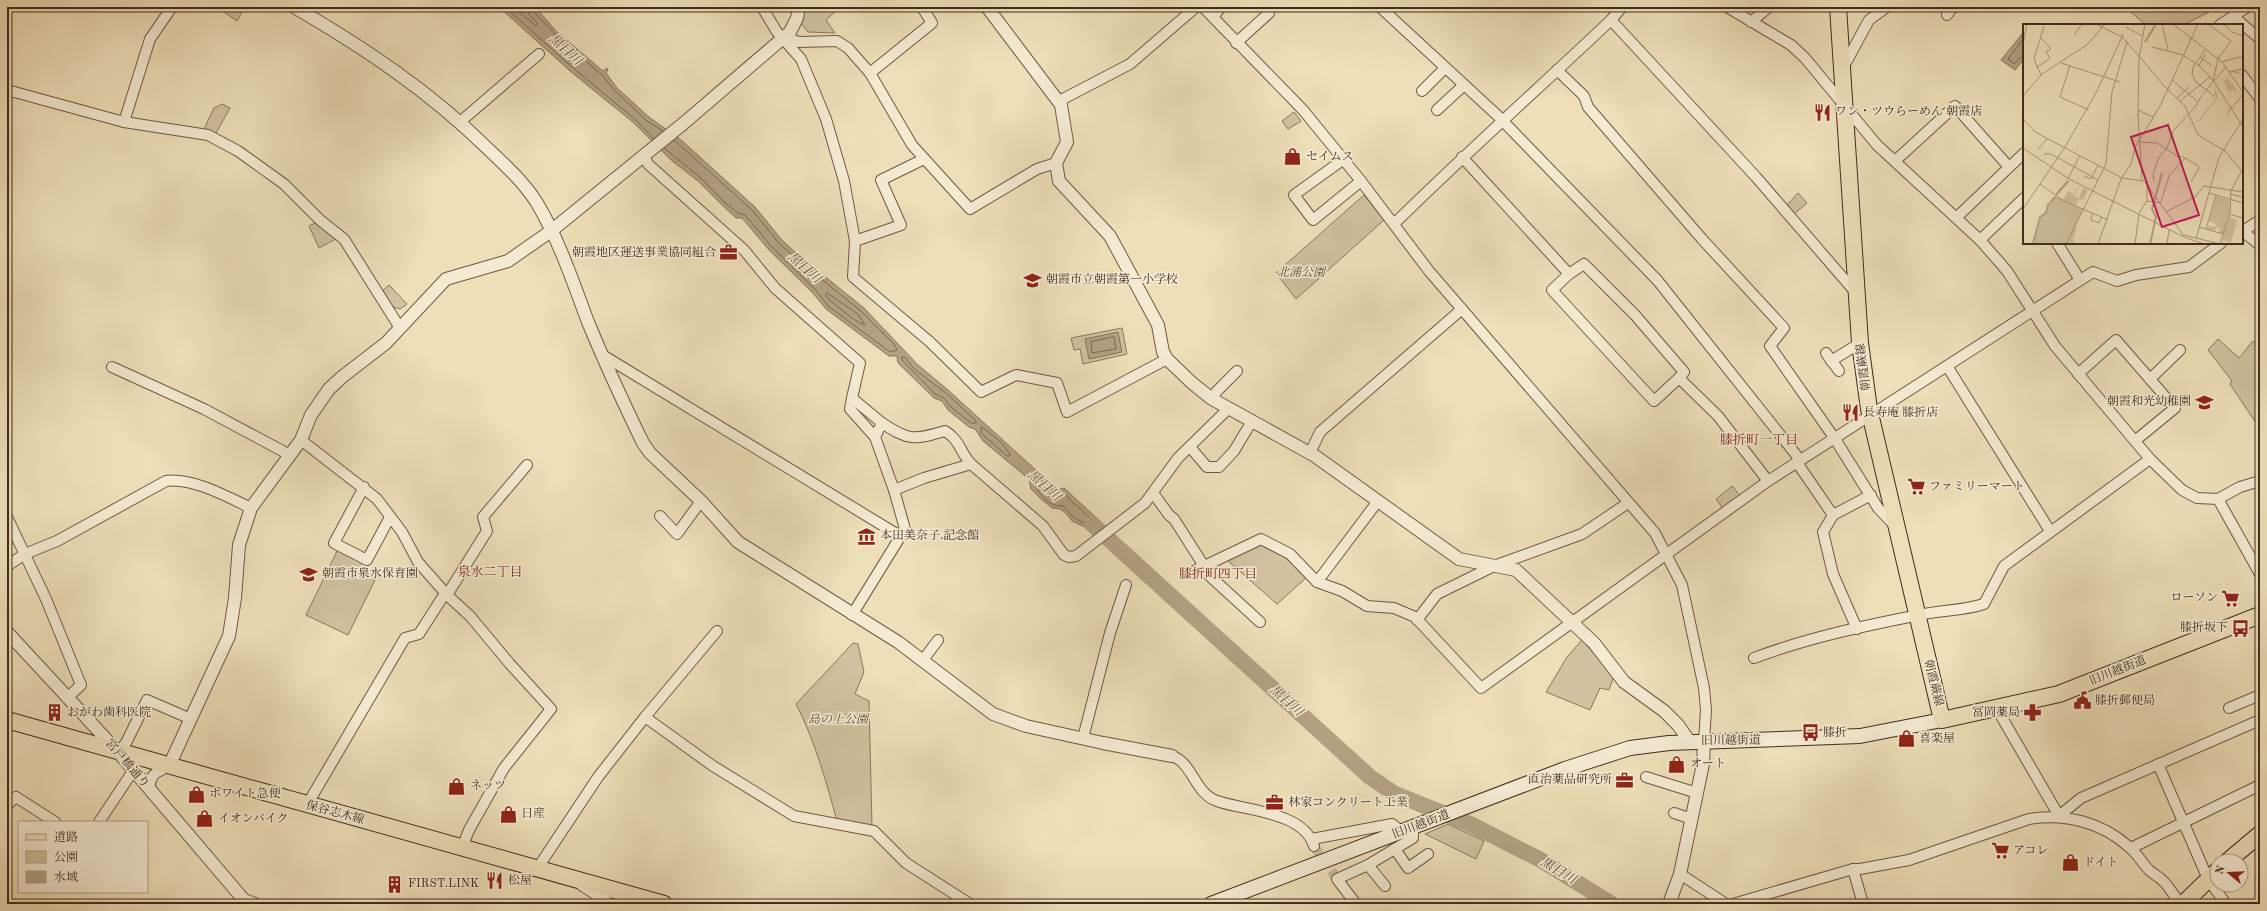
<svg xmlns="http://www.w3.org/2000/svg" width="2267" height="911" viewBox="0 0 2267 911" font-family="'Old Standard TT','Noto Serif JP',serif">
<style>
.green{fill:#d1c19f;stroke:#8a765e}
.water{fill:#b4a284;stroke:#86735b}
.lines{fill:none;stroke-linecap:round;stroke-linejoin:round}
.shore{stroke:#7b6751;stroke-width:1}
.river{stroke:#b4a284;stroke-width:16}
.minor-tunnel{stroke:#ccbb9a;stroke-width:10;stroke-dasharray:10 5;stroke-linecap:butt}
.minor-casing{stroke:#6d5945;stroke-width:12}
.tertiary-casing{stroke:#6d5945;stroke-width:14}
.secondary-casing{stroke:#422c1e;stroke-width:16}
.primary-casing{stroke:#422c1e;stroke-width:18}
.trunk-casing{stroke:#422c1e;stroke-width:18}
.minor{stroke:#f4ead2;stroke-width:10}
.tertiary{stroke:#f4ead2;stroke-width:12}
.secondary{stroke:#f4ead2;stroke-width:14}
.primary{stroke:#eedfb9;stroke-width:16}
.trunk{stroke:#eedfb9;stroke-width:16}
.labels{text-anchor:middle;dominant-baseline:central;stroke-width:3.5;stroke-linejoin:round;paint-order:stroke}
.poi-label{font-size:12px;fill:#422c1e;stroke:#f4ead2;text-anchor:start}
.park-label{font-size:12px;font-style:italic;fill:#5f4a38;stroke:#f4ead2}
.street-label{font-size:12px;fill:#422c1e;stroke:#f4ead2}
.water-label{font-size:13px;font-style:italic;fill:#5e4a38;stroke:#f4ead2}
.neighbourhood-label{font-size:13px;fill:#7a1f14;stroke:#f4ead2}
.inset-river{fill:none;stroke:#b4a284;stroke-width:2}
.inset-road{fill:none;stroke:#a9977b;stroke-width:1}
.view{fill:#c2185b;fill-opacity:0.15;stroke:#c2185b;stroke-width:2}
.inset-edge{fill:none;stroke:#422c1e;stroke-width:2}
</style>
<rect width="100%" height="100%" fill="#eedfb9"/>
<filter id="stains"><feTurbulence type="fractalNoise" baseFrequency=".005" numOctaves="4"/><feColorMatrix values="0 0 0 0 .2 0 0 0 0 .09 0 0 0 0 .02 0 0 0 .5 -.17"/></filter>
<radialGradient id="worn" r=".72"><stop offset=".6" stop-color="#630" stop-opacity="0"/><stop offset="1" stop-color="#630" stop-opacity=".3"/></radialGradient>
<g class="green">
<polygon points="217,7 245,7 237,21"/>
<polygon points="802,7 840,7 826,20 835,33 808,32 799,21"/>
<polygon points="2125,7 2219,7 2183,25 2146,25"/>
<polygon points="222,104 230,108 216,133 203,131 214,108"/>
<polygon points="1294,112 1301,121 1288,129 1282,121"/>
<polygon points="1798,193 1807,203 1794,214 1786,206"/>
<polygon points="1364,195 1384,220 1296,299 1276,273"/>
<polygon points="317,222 336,239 319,248 309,226"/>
<polygon points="389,285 407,304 400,309 393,307 380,293"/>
<polygon points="1122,328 1127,354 1083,364 1080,349 1074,350 1071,338"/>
<polygon points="2218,339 2239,358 2253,341 2260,346 2260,429 2230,384 2232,381 2208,350"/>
<polygon points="1732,486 1744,500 1724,510 1716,499"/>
<polygon points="1259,544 1286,558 1306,578 1277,604 1226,559"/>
<polygon points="338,549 367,563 362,571 376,578 348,635 306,615"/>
<polygon points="1582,640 1614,676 1609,690 1600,688 1590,710 1546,692 1567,657"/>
<path d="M853 643 858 644 864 672 855 694 869 701 872 827 837 821C826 781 815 741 796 704Z"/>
<polygon points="1448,824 1484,841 1476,859 1425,834"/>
</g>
<g class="water">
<polygon points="499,7 535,7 557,32 603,71 607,68 608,70 606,73 617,88 650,118 681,140 755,207 781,239 798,255 864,308 918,365 948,390 1050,483 1058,490 1064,488 1114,534 1102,543 1085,527 1072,521 1066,513 1060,509 1052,508 1041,499 1031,489 1029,479 983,441 975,429 969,427 948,410 942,401 934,398 898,363 897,356 889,356 826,309 812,292 769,250 742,218 736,218 722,205 698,181 671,160 634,123 570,71"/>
<polygon points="2022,34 2024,59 2015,70 2001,60"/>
<polygon points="1118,332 1122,352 1089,359 1085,339"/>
</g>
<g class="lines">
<g class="shore">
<polyline points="505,7 573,68 636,120 654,139"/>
<polyline points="513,7 536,26 537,23 529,14 527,7"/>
<polyline points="532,7 533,11 555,34 602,75 615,91 647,121 663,131"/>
<polyline points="2024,38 2008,59 2014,64 2020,58 2024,57"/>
<polyline points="664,148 701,178 725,203 738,213 745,215 772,247 815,289 828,306 890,352 897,350 894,344 861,311 795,258 778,242 752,210 674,140"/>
<path d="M827 293 858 314 865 325C859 325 831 302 826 296Z"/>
<polygon points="1114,337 1116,349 1092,353 1091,342"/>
<polygon points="902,357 905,357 914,369 946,393 976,421 976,423 971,423 951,407 944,398 935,394 903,361"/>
<polygon points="982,427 1001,442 1010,454 1010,456 1007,456 981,433"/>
<path d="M1097 532C1090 525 1082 523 1074 517 1069 514 1068 509 1063 506 1060 505 1057 506 1054 505 1042 500 1032 484 1032 473H1034L1055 493H1063L1102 529"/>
</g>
<polyline class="river" points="1092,524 1370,777 1395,794 1470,824 1539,859 1612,904"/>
<polyline class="minor-tunnel" points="1314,846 1337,879"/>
<defs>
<g id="minor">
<polyline points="762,7 777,32 801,59 826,119 844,181 855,241 853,277 930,342 981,392 1016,375 1057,383 1067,412 1167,359"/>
<polyline points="1203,7 1303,110 1361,181 1429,271 1655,533 1682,585 1704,688 1706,710 1704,742"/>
<polyline points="1380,7 1498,116 1658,281 1797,456 1800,467 1833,515"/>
<polyline points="1727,7 1791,45 1805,58 1877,145 1980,240 2007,271 2055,346 2150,459 2182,490 2197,498 2218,499 2240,487 2260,481"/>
<polyline points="1947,15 1953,7"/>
<polyline points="1213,17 1221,7"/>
<polyline points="2234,17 2260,39"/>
<polyline points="1611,20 1756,177 1857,294"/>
<polyline points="1751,22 1769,7"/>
<polyline points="2220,25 2247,7"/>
<polyline points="784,37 799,42 837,41 848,48 870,73 912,145 970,209 1037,169 1056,163"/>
<polyline points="1236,43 1269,13"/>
<polyline points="1843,68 1869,20 1887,7"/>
<polyline points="1557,70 1584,96 1588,107 1702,239 1784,328 1770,346 1835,439 1878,508 1895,526"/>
<polyline points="870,73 932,23 922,7"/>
<polyline points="2242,75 2260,99"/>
<polyline points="7,90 124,122 208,135 238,151 284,184 320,220 344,239 400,328"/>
<polyline points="1422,91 1445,68"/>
<polyline points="1059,101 1130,64 1196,7"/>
<polyline points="1437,110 1464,85"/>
<polyline points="124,122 150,39 172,7"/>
<polyline points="460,122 539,54"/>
<polyline points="644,155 648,164 744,250 775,288 860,363 852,398 882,423 875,437 894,490 905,529 852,615"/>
<polyline points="1462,157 1569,274 1584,264 1635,315 1684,372 1679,378 1718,416 1768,481"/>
<polyline points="1344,159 1294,195 1313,220 1361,181"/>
<polyline points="1895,161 1955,106 2009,167"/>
<polyline points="1957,217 2024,153"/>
<path d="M1394 224C1465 154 1539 88 1611 20L1622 7"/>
<polyline points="2242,231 2260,245"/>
<polyline points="2243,231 2260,220"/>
<polyline points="1980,240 2024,198"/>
<polyline points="855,241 901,225 881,180 924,159"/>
<polyline points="2057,243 2080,280"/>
<polyline points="1569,274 1552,290 1654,401 1679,378"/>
<polyline points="1826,353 1839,371"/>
<polyline points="604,356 900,536"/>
<polyline points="1831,361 1860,343"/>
<polyline points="1947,366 2050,531"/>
<polyline points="112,367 204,409 290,455"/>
<polyline points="2078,374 2116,340 2175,408 2136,440"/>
<polyline points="2150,379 2180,350"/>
<polyline points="852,398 850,409 875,437"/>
<polyline points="1212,399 1217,391 1237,371"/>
<path d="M882 423C909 441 914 440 945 431 960 440 960 452 971 464"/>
<polyline points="301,440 377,499 402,532 418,562 447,595 470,616 510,664 551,709 504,768 469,830 462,848"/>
<polyline points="1190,447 1207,467 1219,467 1234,451 1252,421"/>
<polyline points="1310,453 1320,432 1462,309"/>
<polyline points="364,487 334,543 367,560 390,517"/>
<polyline points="894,490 924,478 971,464 1043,526 1064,555 1069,557 1076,556 1145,503 1178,458 1229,408"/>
<polyline points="1153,493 1169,515 1174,519 1204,566"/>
<polyline points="2218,499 2260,574"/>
<polyline points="660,516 677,534 701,501"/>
<polyline points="7,517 46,599 81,685 67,698"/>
<path d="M7 566 25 554 57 541 166 481C192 477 228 497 251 508"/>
<polyline points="1200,567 1260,622"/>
<polyline points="1196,570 1261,539 1290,554 1317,582 1342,591 1367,606 1394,608 1415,617 1481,688 1768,481 2093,272 2117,281 2136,275 2189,267 2221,243"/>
<polyline points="1317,582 1378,501"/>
<polyline points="1417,620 1437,594 1494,566 1582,534 1628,503"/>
<polyline points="1857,629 1833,574 1823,532 1833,515 1871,495"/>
<path d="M1754 658C1807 638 1863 626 1919 615 1941 610 1963 611 1984 604L2004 566 2150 459"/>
<polyline points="923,660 938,640"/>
<polyline points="2229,708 2260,695"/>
<polyline points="1997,709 2059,816 2081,798 2260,720"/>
<polyline points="645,717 717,631"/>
<polyline points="1083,738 1110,633 1126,585"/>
<polyline points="118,752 126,743 147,700 191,719"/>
<path d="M1172 756C1193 763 1195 794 1217 801 1245 811 1303 811 1314 846"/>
<polyline points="2158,764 2208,879 2226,904"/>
<polyline points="1646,777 1697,793"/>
<path d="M149 789C152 771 155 774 169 766"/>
<polyline points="7,805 16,797 55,822"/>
<polyline points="307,805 405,638 419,634 442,598 447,595 487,531 483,517 527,465"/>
<polyline points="1674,813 1692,819"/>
<polyline points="99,822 133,771"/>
<polyline points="1312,839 1392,824 1402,832"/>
<polyline points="2131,848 2260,785"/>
<polyline points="1395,849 1408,868 1428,854"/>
<polyline points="1368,865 1385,886"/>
<polyline points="537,869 598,777 645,717 713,766 794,816 874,831 906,863 970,904"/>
<polyline points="1853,869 1863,904"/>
<polyline points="1680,874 1726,904"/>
<polyline points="581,885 611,904"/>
<polyline points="1356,904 1337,879 1368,865 1413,838 1413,828"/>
<path d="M1733 904 1853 869H1860L1909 860 2029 819C2064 813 2102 822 2129 847 2137 853 2142 863 2149 870 2153 874 2158 876 2162 880 2169 886 2174 896 2180 904"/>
</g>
<g id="tertiary">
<path d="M294 7C363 47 429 91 486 147 504 164 524 182 537 203 559 240 573 282 588 322 605 363 624 404 643 443L650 453 701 501 738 542 898 642 993 714 1026 726 1103 743 1172 756"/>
<polyline points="987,7 1061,105 1067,142 1056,163 1059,181 1110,236 1158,325 1163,352 1167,359 1192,383 1212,399 1315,456 1459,559 1516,570 1594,643 1624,682 1664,711 1678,725 1690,742"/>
<polyline points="7,632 118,752 244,900 255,904"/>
<polyline points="169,766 229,636 235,598 239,545 251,508 301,440 311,415 329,389 342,377 386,343 446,279 508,261 551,231 684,123 790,32 797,18 799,7"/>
<polyline points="1669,904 1680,874 1703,764 1704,742"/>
</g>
<polyline id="secondary" points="1211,904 1565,769 1630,748 1669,743 1860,736 1942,720"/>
<g id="primary">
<polyline points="1838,7 1860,343 1869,409 1942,720 2059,694 2260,615"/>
<polyline points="7,720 664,904"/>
</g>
<g id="trunk">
<polyline points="2228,861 2260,834"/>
<polyline points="2183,904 2217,871"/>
</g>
</defs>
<use href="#minor" class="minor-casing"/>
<use href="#tertiary" class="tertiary-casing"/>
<use href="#secondary" class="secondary-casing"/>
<use href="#primary" class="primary-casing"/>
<use href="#trunk" class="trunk-casing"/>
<use href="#minor" class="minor"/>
<use href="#tertiary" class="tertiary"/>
<use href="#secondary" class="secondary"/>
<use href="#primary" class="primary"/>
<use href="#trunk" class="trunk"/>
</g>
<defs>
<symbol id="restaurant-bare" viewBox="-9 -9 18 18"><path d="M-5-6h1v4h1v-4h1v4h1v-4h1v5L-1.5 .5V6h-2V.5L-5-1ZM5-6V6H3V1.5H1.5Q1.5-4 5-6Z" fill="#8f2418" stroke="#f4ead2" stroke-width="2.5" paint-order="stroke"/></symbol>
<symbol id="shop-bare" viewBox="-9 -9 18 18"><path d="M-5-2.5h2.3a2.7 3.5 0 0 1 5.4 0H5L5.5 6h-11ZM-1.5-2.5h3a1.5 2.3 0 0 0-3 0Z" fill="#8f2418" stroke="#f4ead2" stroke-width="2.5" paint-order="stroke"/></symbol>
<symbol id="office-bare" viewBox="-9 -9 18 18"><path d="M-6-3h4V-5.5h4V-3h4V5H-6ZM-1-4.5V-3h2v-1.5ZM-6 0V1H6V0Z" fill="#8f2418" stroke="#f4ead2" stroke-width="2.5" paint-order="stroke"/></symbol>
<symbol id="school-bare" viewBox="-9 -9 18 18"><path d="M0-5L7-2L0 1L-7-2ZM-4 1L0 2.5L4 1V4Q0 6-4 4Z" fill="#8f2418" stroke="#f4ead2" stroke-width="2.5" paint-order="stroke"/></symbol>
<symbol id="supermarket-bare" viewBox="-9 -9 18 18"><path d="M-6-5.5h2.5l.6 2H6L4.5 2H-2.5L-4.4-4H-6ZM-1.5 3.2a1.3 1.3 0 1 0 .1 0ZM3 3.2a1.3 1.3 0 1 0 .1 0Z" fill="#8f2418" stroke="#f4ead2" stroke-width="2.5" paint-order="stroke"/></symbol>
<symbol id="museum-bare" viewBox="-9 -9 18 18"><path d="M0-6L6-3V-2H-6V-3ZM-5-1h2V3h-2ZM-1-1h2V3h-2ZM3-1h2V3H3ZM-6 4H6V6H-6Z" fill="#8f2418" stroke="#f4ead2" stroke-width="2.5" paint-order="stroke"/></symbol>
<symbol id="bus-bare" viewBox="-9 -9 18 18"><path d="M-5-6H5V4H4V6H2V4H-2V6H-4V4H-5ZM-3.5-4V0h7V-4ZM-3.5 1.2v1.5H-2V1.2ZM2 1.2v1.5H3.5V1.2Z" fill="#8f2418" stroke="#f4ead2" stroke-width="2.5" paint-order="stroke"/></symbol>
<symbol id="civic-bare" viewBox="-9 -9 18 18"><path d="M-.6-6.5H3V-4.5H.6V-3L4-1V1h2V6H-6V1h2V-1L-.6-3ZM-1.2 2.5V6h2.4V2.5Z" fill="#8f2418" stroke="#f4ead2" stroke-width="2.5" paint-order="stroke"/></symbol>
<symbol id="building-bare" viewBox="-9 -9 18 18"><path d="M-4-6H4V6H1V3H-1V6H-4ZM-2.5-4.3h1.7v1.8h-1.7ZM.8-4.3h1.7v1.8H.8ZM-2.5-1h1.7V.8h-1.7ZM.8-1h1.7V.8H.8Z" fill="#8f2418" stroke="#f4ead2" stroke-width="2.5" paint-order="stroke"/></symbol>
<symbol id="pharmacy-bare" viewBox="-9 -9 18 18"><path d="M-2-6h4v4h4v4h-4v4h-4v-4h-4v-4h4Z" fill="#8f2418" stroke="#f4ead2" stroke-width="2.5" paint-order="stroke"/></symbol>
</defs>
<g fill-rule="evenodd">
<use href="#restaurant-bare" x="1810" y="100" width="25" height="25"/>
<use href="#shop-bare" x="1280" y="144" width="25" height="25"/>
<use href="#office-bare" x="716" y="240" width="25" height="25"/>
<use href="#school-bare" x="1020" y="268" width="25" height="25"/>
<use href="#school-bare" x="2192" y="390" width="25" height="25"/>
<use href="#restaurant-bare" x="1838" y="400" width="25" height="25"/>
<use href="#supermarket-bare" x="1904" y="474" width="25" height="25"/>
<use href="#museum-bare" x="854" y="524" width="25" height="25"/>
<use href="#school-bare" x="296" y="562" width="25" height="25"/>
<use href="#supermarket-bare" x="2218" y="586" width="25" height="25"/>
<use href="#bus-bare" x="2228" y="616" width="25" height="25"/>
<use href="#civic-bare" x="2070" y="688" width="25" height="25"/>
<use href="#building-bare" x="42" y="700" width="25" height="25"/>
<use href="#pharmacy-bare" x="2020" y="700" width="25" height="25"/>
<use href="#bus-bare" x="1798" y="720" width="25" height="25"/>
<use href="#shop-bare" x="1894" y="726" width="25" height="25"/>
<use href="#shop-bare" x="1664" y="752" width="25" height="25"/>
<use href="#office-bare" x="1612" y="768" width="25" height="25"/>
<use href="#shop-bare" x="444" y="774" width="25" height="25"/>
<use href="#shop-bare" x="184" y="782" width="25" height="25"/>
<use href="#office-bare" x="1262" y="790" width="25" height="25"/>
<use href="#shop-bare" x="496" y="802" width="25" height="25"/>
<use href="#shop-bare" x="192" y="806" width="25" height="25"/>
<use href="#supermarket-bare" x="1988" y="838" width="25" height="25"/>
<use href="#shop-bare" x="2058" y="850" width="25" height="25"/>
<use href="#restaurant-bare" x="482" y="868" width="25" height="25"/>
<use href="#building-bare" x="382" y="872" width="25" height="25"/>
</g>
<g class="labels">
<g class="poi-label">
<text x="1835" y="112">ワン・ツウらーめん 朝霞店</text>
<text x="1306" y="157">セイムス</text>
<text x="716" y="253" text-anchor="end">朝霞地区運送事業協同組合</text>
<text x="1046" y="280">朝霞市立朝霞第一小学校</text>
<text x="2191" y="402" text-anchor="end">朝霞和光幼稚園</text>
<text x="1863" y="413">長寿庵 膝折店</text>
<text x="1929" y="487">ファミリーマート</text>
<text x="880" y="536">本田美奈子.記念館</text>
<text x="322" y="574">朝霞市泉水保育園</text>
<text x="2218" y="598" text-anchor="end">ローソン</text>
<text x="2228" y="628" text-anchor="end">膝折坂下</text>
<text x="2095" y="701">膝折郵便局</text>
<text x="67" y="713">おがわ歯科医院</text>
<text x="2020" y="713" text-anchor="end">冨岡薬局</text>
<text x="1823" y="733">膝折</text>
<text x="1919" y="739">喜楽屋</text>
<text x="1690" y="764">オート</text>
<text x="1612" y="780" text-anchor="end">直治薬品研究所</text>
<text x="470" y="786">ネッツ</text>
<text x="209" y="794">ホワイト急便</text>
<text x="1288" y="803">林家コンクリート工業</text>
<text x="521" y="814">日産</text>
<text x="218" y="819">イオンバイク</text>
<text x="2013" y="851">アコレ</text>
<text x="2083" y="863">ドイト</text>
<text x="508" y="881">松屋</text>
<text x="408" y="884">FIRST.LINK</text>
</g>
<g class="park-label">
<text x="1301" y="273">北浦公園</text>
<text x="838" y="720">島の上公園</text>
</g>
<g class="street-label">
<text transform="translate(1864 367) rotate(-97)">朝霞蕨線</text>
<text transform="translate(2118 671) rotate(-22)">旧川越街道</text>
<text transform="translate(1933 683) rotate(76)">朝霞蕨線</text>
<text transform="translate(1731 741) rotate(-1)">旧川越街道</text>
<text transform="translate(127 764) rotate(49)">宮戸橋通り</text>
<text transform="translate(335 813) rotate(15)">保谷志木線</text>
<text transform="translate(1421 825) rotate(-21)">旧川越街道</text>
</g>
<g class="water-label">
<text transform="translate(565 50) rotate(42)">黒目川</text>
<text transform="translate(804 268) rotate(42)">黒目川</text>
<text transform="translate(1044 486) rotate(42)">黒目川</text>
<text transform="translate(1286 701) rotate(42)">黒目川</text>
<text transform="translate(1558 871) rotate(31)">黒目川</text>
</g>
<g class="neighbourhood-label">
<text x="1759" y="440">膝折町一丁目</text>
<text x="490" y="572">泉水二丁目</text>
<text x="1218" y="574">膝折町四丁目</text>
</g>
</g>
<g transform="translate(2023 24)">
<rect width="220" height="220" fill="#eedfb9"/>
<path d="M205 54 214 67 212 68 210 65 206 68 202 63 204 62 200 58ZM55 162 51 172 56 174 60 164 65 166 60 176 56 175 52 182 60 186 52 203 54 204 50 216 52 220H9L17 193 22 189 32 172 41 175 45 167 50 170ZM193 172 206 176 207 186 200 210 196 209 197 204 194 203 192 207 184 205 185 202 192 203 193 200 186 197ZM206 192 214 197 208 218 199 216Z" fill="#d1c19f"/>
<path d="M212 47 220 51 210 48 191 62 194 72 193 76 177 96 158 106 138 152 158 106 176 96 193 75 191 62 209 48Z" fill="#b4a284"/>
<path class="inset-river" d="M122 18 133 0M33 171 45 157M10 220 17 193 23 189 25 181 32 173M127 220 133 193 129 185 139 149"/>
<path class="inset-road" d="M73 0 99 13 100 9M139 0 145 26M150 0 199 38 220 68M185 0 208 17 195 35 190 57M201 0 209 8 220 12M103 3 119 12M51 11 59 0M0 20 4 0M129 23 160 31 178 43 192 59 220 103M183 25 170 43 169 51 173 58 191 72M116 32 142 63 162 82 175 111 202 127 218 146M177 33 188 41M199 38 220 32M38 39 97 58M47 41 37 73 66 86M176 41 183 30M13 44 27 34 23 28 28 25 18 14M206 48 220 45M18 51 11 35 21 2M149 56 174 77M180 70 203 43M0 72 19 50 65 20 82 0M154 74 166 63M157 77 187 53M115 86 130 93M204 90 220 70M0 95 12 108 99 154 121 157 161 212M117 118 134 119 154 132 160 133 174 141 176 144 168 158M0 124 46 155 161 213 181 220M15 125 25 114M21 130H28L75 156M61 152 68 155 75 141M45 155 57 131M119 156 115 90 116 35 122 0M131 158 130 150 136 133 144 124 150 107 172 83 179 71M17 160 39 176 85 196M186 169 220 179M207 170 220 173M124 177 138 179M138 178 146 152 162 134M0 185 42 123 74 67 99 13 116 32M143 188 172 173 181 162 220 168M69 189 68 196 76 199 79 193M116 189 124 177V160M206 190 220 194M176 203 200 210M183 205 193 171M161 211 197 220M173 215 196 133 220 95M43 220 83 140 89 68 104 18M75 220 98 155 108 140 112 123 137 82 175 0M112 220 116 190M144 220 146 206M197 220 207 188 208 167 220 144M220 220V196"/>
<path class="view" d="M145 101 176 191 139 203 108 113Z"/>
<rect width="220" height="220" class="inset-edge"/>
</g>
<rect width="2267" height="911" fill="none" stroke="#eedfb9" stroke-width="24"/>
<rect x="8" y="8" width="2251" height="895" fill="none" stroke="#422c1e" stroke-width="2"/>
<rect x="12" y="12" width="2243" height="887" fill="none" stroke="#422c1e"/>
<rect x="18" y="821" width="130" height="72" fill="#f4ead2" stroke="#ad9e8a"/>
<rect x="26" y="834" width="20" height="6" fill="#eedfb9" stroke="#ad9e8a"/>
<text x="54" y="841" font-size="12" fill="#422c1e">道路</text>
<rect x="26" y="851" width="20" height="12" fill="#d1c19f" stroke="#ad9e8a"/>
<text x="54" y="861" font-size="12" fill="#422c1e">公園</text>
<rect x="26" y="871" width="20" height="12" fill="#b4a284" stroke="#ad9e8a"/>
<text x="54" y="881" font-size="12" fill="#422c1e">水域</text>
<g transform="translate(2229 873) rotate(289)"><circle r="19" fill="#f4ead2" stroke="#ad9e8a"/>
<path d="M0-3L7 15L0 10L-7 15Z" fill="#8f2418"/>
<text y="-6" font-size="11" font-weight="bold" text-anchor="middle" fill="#422c1e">N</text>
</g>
<rect width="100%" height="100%" filter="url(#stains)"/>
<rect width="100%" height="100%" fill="url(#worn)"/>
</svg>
